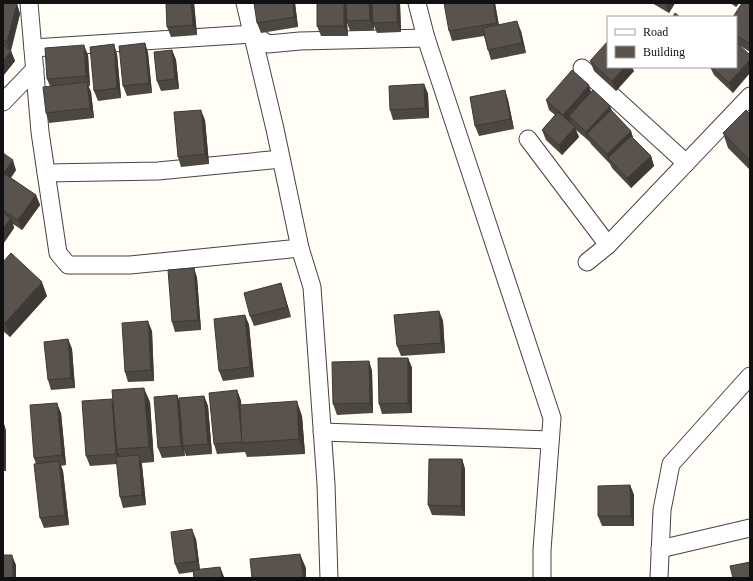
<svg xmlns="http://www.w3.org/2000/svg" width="753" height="581" viewBox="0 0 753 581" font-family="'Times New Roman',serif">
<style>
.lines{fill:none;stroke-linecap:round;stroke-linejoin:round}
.minor-casing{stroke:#444;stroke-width:19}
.minor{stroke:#fff;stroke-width:17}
.wall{fill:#4d4742}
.shaded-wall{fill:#3f3936}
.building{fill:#5a524d;stroke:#3f3936}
</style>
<rect width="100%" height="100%" fill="#fffdf5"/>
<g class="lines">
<defs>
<g id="minor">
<polyline points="29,3 40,132 58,253 68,265 130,265 300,248"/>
<polyline points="245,3 275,129 300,248 312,287 326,484 329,578"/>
<polyline points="417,3 426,38 552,418 542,550 542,578"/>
<polyline points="33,48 253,34 268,44 300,41 426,38"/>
<polyline points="582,68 686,163"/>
<polyline points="3,102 35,69"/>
<polyline points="528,139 608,245"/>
<polyline points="46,173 158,171 281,159"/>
<polyline points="587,262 608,245 750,96"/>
<polyline points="322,432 550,440"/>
<polyline points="660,549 750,528"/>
<polyline points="659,578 662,510 671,464 750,376"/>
</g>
</defs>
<use href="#minor" class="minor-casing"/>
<use href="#minor" class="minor"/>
</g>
<g class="wall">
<polygon points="3,3 17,4 20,14 11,51 15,61 3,76"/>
<polygon points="166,3 194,3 197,35 171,37 167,27"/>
<polygon points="295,3 298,27 261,33 257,23"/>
<polygon points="317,3 400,3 401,32 377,33 373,24 374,30 350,31 347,23 348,36 321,36 317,26"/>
<polygon points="495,3 499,25 521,31 526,53 491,60 488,50 484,36 452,41 449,31"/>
<polygon points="652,3 675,3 669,13"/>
<polygon points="730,3 739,3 736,7"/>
<polygon points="750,3 750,52 739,45 733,93 714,75 710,67 736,67 736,17"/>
<polygon points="145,43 148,53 152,93 127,96 123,86"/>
<polygon points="172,50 176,60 179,89 161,91 157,81"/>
<polygon points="117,54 121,98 98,101 94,91"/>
<polygon points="88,55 90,86 88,86 91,92 94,118 49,123 46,113 50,86 47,79"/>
<polygon points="590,61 634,71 616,91 594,71"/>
<polygon points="424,84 428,94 429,118 393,120 390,110"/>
<polygon points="505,90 508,100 514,129 479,136 475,126"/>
<polygon points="546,100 612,112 631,131 633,138 651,156 654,166 631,188 612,168 610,164 591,144 590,142 575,129 579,137 562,155 546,140 542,130 555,115 549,110"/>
<polygon points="750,114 750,170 728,148 723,133"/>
<polygon points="205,120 209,164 181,167 178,157"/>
<polygon points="3,153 16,170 11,178 36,195 40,205 22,230 13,224 14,228 3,244"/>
<polygon points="3,262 47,296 10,337 3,331"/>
<polygon points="194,268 197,278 201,330 175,332 172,322"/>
<polygon points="281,283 284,293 291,317 254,326 250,316"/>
<polygon points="439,311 443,321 445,353 401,356 397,346"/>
<polygon points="245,315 249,325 254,377 223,381 219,371"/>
<polygon points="152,331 154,381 128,382 125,372"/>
<polygon points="68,339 72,349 75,388 51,390 48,380"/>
<polygon points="408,358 412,368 412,413 382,414 379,404"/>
<polygon points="369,361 372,371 373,413 337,415 333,404"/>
<polygon points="237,390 241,401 241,405 302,416 305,454 247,457 245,452 217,454 214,444"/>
<polygon points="177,395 179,401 204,396 208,406 212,454 186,456 184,450 185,456 162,458 158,448"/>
<polygon points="150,402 154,462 142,463 142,465 146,505 123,508 120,497 117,464 90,466 86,456 113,403"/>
<polygon points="3,407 4,409 4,424 6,431 6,471 3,471"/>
<polygon points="61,413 66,465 61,466 63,471 69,525 44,528 40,518 36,464 34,458"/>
<polygon points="462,459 465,469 465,516 432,515 428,505"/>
<polygon points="630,485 634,495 634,526 602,526 598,516"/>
<polygon points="196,539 200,570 220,567 224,578 194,578 193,572 179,574 175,564"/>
</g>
<g class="shaded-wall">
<polygon points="191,3 194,3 197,35 193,25"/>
<polygon points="293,3 295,3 298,27 294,17"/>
<polygon points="344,3 347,3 347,23 348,36 344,26"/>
<polygon points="369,3 373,3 374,30 370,20"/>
<polygon points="397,3 400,3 401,32 397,22"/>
<polygon points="493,3 495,3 500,33 497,23"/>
<polygon points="665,3 675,3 669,13"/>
<polygon points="735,3 739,3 736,7"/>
<polygon points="17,4 20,14 10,52 7,42"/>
<polygon points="517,21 521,31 526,53 522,43"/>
<polygon points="145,43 148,53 152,93 149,83"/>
<polygon points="114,44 117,54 121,98 117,88"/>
<polygon points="84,45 88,55 90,86 86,76"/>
<polygon points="172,50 176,60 179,89 175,79"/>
<polygon points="11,51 15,61 3,76 3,61"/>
<polygon points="750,59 750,73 733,93 729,83"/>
<polygon points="625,67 632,67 634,71 616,91 612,81"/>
<polygon points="87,82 91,92 94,118 90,108"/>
<polygon points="424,84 428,94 429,118 425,108"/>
<polygon points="589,85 592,95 569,116 571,120 566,125 563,115"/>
<polygon points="505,90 508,100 514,129 510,119"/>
<polygon points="610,106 614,116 587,134 590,142 586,132"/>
<polygon points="201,110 205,120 209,164 205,154"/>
<polygon points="575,127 579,137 562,155 559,145"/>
<polygon points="631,131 634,141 608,158 607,154"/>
<polygon points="651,156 654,166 631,188 627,178"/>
<polygon points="13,160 16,170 3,188 3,174"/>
<polygon points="36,195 40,205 22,230 18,220"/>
<polygon points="11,218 14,228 3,244 3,229"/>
<polygon points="194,268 197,278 201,330 198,320"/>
<polygon points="42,282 47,296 10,337 5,323"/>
<polygon points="281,283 284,293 291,317 287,307"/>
<polygon points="439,311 443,321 445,353 441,343"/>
<polygon points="245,315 249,325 254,377 250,367"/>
<polygon points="148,321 152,331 154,381 151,370"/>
<polygon points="68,339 72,349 75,388 71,378"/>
<polygon points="408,358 412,368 412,413 408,403"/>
<polygon points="369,361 372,371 373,413 370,403"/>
<polygon points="144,388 150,402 154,462 149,447"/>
<polygon points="237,390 241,401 245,442 242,443"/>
<polygon points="177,395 181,405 183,446 184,450 185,456 181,446"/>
<polygon points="204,396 208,406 212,454 208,444"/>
<polygon points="112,399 116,409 117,449 119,455 119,464 116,454"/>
<polygon points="297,401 302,416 305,454 299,439"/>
<polygon points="57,403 61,413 66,465 62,455"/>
<polygon points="3,407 4,409 4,424 6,431 6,471 3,463"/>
<polygon points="139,455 142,465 146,505 142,495"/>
<polygon points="462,459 465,469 465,516 461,506"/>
<polygon points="59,461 63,471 69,525 65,515"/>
<polygon points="630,485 634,495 634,526 631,516"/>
<polygon points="192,529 196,539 200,571 197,561"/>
<polygon points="300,554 306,568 306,578 303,578"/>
<polygon points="12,555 16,565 16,578 13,578"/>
<polygon points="220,567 224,577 224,578 222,578"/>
</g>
<g class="building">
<polygon points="3,3 16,3 17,4 7,42 3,39"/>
<polygon points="166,3 191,3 193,25 167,27"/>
<polygon points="254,3 293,3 294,17 257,23"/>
<rect x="317" y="3" width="27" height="23"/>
<polygon points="346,3 369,3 370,20 347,21"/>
<polygon points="372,3 397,3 397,22 373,23"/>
<polygon points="444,3 493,3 497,23 449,31"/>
<polygon points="742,3 750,3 750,44 736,35 736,17 733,17"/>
<polygon points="675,13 680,17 673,17"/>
<polygon points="517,21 522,43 488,50 483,28"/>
<polygon points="608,41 608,67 625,67 612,81 590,61"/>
<polygon points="736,42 750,55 750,59 729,83 712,67 736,67"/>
<polygon points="145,43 149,83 123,86 119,46"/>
<polygon points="3,44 11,51 3,61"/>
<polygon points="114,44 117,88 94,91 90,47"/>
<polygon points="84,45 86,76 47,79 45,48"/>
<polygon points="172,50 175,79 157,81 154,52"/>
<polygon points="572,70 589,85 563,115 546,100"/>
<polygon points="87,82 90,108 46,113 43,87"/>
<polygon points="424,84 425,108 390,110 389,86"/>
<polygon points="505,90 510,119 475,126 470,97"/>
<polygon points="593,90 610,106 586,132 569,116"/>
<polygon points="201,110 205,154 178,157 174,112"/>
<polygon points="611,110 631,131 607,154 587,134"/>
<polygon points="746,110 750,114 750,161 723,133"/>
<polygon points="558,112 575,127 559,145 542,130"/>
<polygon points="631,136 651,156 627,178 608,158"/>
<polygon points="3,153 13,160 3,174"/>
<polygon points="5,174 36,195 18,220 3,210 3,177"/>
<polygon points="3,213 11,218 3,229"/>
<polygon points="11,253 42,282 5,323 3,321 3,262"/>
<polygon points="194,268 198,320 172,322 168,270"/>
<polygon points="281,283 287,307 250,316 244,293"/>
<polygon points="439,311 441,343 397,346 394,315"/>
<polygon points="245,315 250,367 219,371 214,319"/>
<polygon points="148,321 151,370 125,372 122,323"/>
<polygon points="68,339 71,378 48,380 44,342"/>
<polygon points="378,358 408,358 408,403 379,404"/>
<polygon points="369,361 370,403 333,404 332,362"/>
<polygon points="144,388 149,447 117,449 112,390"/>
<polygon points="237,390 242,442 214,444 209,393"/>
<polygon points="177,395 181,446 158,448 154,397"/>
<polygon points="204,396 208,444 183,446 179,398"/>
<polygon points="112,399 116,454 86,456 82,401"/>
<polygon points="297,401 299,439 242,443 240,405"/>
<polygon points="57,403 62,455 34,458 30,405"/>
<polygon points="139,455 142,495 120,497 116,457"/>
<polygon points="429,459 462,459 461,506 428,505"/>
<polygon points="59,461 65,515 40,518 34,464"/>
<polygon points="630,485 631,516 598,516 598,486"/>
<polygon points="192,529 197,561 175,564 171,532"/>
<polygon points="300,554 303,578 252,578 250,559"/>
<polygon points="3,555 12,555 13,578 3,578"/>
<polygon points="750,562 750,578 733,578 730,566"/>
<polygon points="220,567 222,578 194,578 193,570"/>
</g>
<rect width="753" height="581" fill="none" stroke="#111111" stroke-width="8"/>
<rect x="607" y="16" width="130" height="52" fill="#ffffff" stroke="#a0a0a0"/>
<rect x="615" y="29" width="20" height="6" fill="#ffffff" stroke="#a0a0a0"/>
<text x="643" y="36" font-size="12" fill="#111111">Road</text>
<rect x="615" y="46" width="20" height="12" fill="#5a524d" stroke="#a0a0a0"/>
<text x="643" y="56" font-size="12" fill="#111111">Building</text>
</svg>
